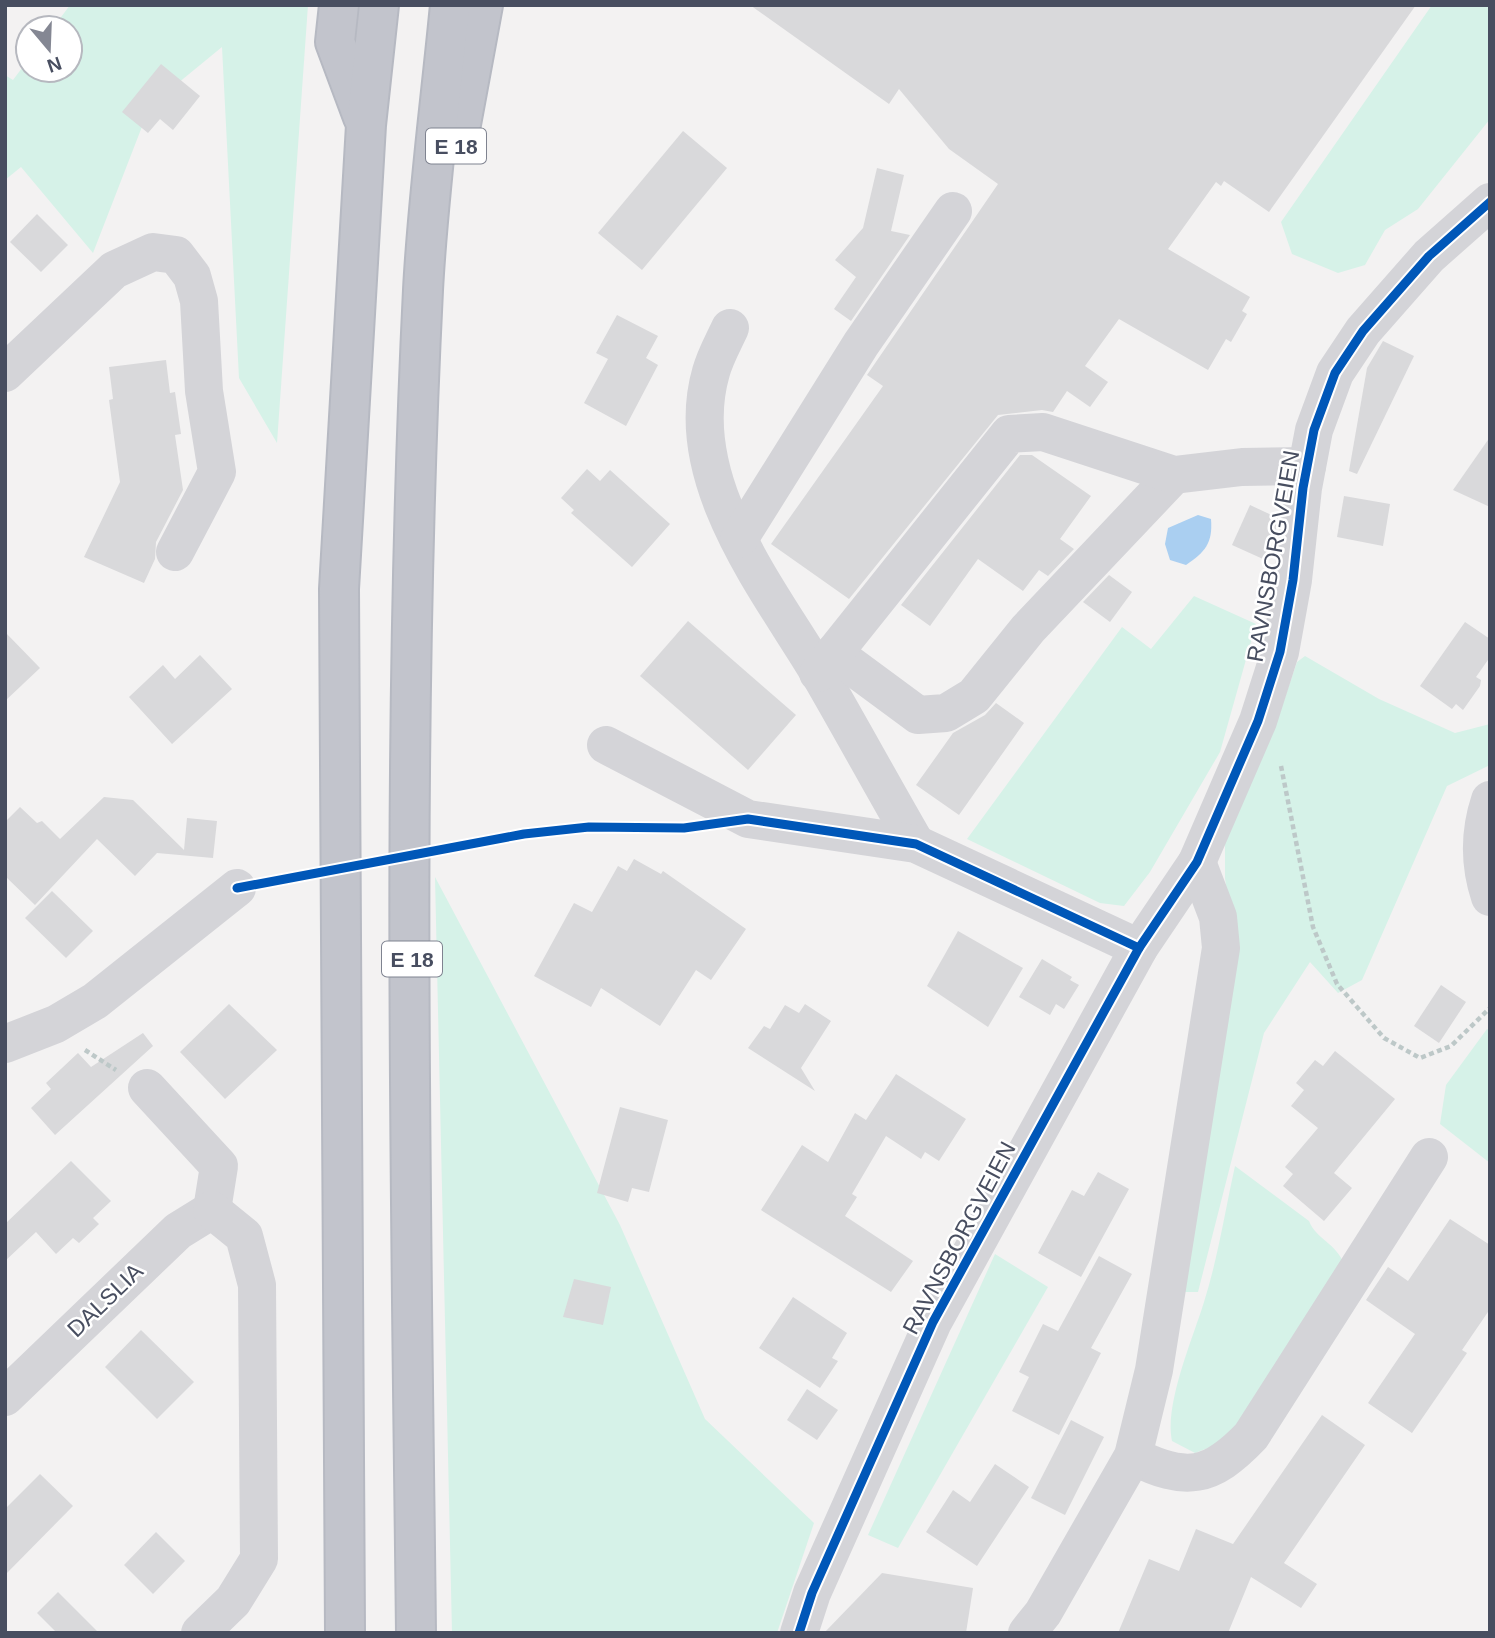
<svg xmlns="http://www.w3.org/2000/svg" width="1495" height="1638" viewBox="0 0 1495 1638" font-family="Arial,sans-serif">
<style>
.green{fill:#d6f2e8}
.water{fill:#aacff1}
.building{fill:#d9d9db}
.lines{fill:none;stroke-linecap:round;stroke-linejoin:round}
.highway-casing{stroke:#b6b9c2;stroke-width:42}
.path{stroke:#bdc8c8;stroke-width:4.5;stroke-dasharray:5 3.5;stroke-linecap:butt}
.minor{stroke:#d4d4d8;stroke-width:38}
.highway{stroke:#c2c4cc;stroke-width:38}
.cycleway-casing{stroke:#fff;stroke-width:13}
.cycleway{stroke:#0057b8;stroke-width:9}
.labels{text-anchor:middle;dominant-baseline:central;stroke-width:5;stroke-linejoin:round;paint-order:stroke}
.shield{fill:#fff;stroke:#7f8390;stroke-width:2}
.shield-label{font-size:21px;font-weight:bold;fill:#484e60}
.street-label{font-size:23px;fill:#484e60;stroke:#fff}
</style>
<rect width="100%" height="100%" fill="#f3f2f2"/>
<g class="green">
<polygon points="70,5 308,5 277,443 239,378 222,47 150,106 93,253 21,167 5,180 5,75 13,80 28,60 28,70 70,70 70,28 53,28"/>
<polygon points="1432,5 1490,5 1490,119 1418,209 1385,230 1365,265 1338,273 1292,254 1281,222"/>
<polygon points="1194,596 1256,624 1220,752 1150,872 1124,906 1100,903 967,839 1122,627 1151,649"/>
<polygon points="1305,656 1379,699 1455,733 1490,724 1490,765 1447,786 1362,980 1338,993 1310,962 1264,1033 1198,1292 1182,1292 1235,948 1225,878 1225,841 1283,703 1297,662"/>
<polygon points="435,877 620,1225 705,1419 814,1523 777,1633 452,1633"/>
<polygon points="1487,1029 1490,1031 1490,1163 1440,1124 1446,1085"/>
<path d="M1235 1166 1309 1221C1316 1239 1337 1244 1344 1264L1226 1441 1195 1453 1172 1441C1164 1405 1193 1338 1204 1302 1218 1258 1225 1211 1235 1166Z"/>
<polygon points="995,1254 1048,1287 898,1548 868,1535"/>
</g>
<path class="water" d="M1198 515 1211 519C1213 543 1205 552 1186 565L1170 560 1165 544 1168 528Z"/>
<g class="building">
<polygon points="750,5 1416,5 1269,212 1224,181 1221,186 1216,182 1168,249 1250,297 1242,311 1247,314 1231,342 1226,339 1208,370 1119,319 1085,366 1108,382 1090,407 1067,391 1053,412 1042,410 998,415 849,599 771,544 883,386 867,375 998,184 949,149 899,89 889,104"/>
<polygon points="161,64 200,96 173,130 160,119 148,133 122,112"/>
<polygon points="683,131 727,168 642,270 598,233"/>
<polygon points="877,168 904,175 891,231 910,235 851,321 834,309 856,277 835,260 863,228"/>
<polygon points="37,214 68,245 41,272 10,242"/>
<polygon points="617,315 658,336 646,358 658,365 626,426 584,403 608,359 596,353"/>
<polygon points="1383,341 1414,356 1357,474 1349,471 1367,368"/>
<polygon points="166,360 170,393 175,392 181,434 175,435 183,490 156,542 155,559 144,583 84,557 120,482 109,400 113,399 109,367"/>
<polygon points="1490,437 1490,507 1453,490"/>
<polygon points="1020,455 1032,455 1091,496 1060,539 1074,549 1048,576 1039,570 1023,591 978,559 930,626 901,605"/>
<polygon points="587,469 600,481 610,470 670,524 632,567 571,513 574,510 561,498"/>
<polygon points="1344,496 1390,504 1383,546 1337,537"/>
<polygon points="1250,505 1278,518 1276,530 1263,559 1232,545"/>
<polygon points="1109,575 1132,592 1110,622 1083,602"/>
<polygon points="688,621 796,715 748,770 640,676"/>
<polygon points="1465,622 1490,639 1490,657 1476,677 1481,680 1480,686 1463,710 1456,704 1452,709 1420,686"/>
<polygon points="5,632 40,668 5,701"/>
<polygon points="200,655 232,689 172,744 129,697 163,665 175,679"/>
<polygon points="996,703 1024,723 959,815 916,785 953,733 985,715"/>
<polygon points="104,797 133,800 184,850 187,818 217,821 213,858 157,853 135,876 97,839 35,905 5,876 5,822 20,807 37,823 42,821 60,839"/>
<polygon points="634,859 661,874 663,871 746,929 711,980 696,970 660,1026 601,988 591,1007 534,976 574,903 592,912 618,866 627,871"/>
<polygon points="52,891 93,931 66,958 25,918"/>
<polygon points="958,931 1023,968 988,1027 927,986"/>
<polygon points="1042,959 1072,977 1070,980 1079,985 1064,1009 1056,1004 1050,1015 1019,997"/>
<polygon points="1441,985 1466,1002 1439,1043 1414,1026"/>
<polygon points="229,1004 277,1050 225,1099 180,1052"/>
<polygon points="805,1004 831,1021 801,1068 815,1091 748,1048 764,1026 770,1029 785,1005 799,1013"/>
<polygon points="143,1033 153,1046 55,1135 31,1108 51,1089 46,1083 78,1053 91,1067"/>
<polygon points="1335,1051 1395,1099 1334,1173 1352,1188 1324,1221 1283,1186 1293,1174 1285,1167 1318,1128 1291,1106 1304,1090 1296,1083 1315,1060 1323,1066"/>
<polygon points="896,1074 966,1119 939,1161 925,1152 921,1159 886,1136 852,1194 857,1197 845,1216 913,1261 891,1292 761,1210 802,1145 828,1162 855,1113 866,1120"/>
<polygon points="620,1107 668,1120 649,1192 632,1188 628,1202 597,1193"/>
<polygon points="71,1161 111,1201 93,1218 99,1224 79,1243 73,1238 56,1254 36,1232 5,1261 5,1224"/>
<polygon points="1098,1172 1129,1189 1081,1277 1038,1253 1072,1190 1084,1196"/>
<polygon points="1450,1219 1490,1245 1490,1309 1462,1350 1467,1353 1412,1433 1368,1403 1415,1334 1366,1300 1388,1267 1408,1281"/>
<polygon points="1099,1256 1132,1274 1091,1348 1101,1353 1059,1435 1012,1411 1029,1377 1019,1372 1043,1324 1058,1331"/>
<polygon points="574,1279 611,1287 603,1325 563,1317"/>
<polygon points="793,1297 847,1333 832,1358 838,1361 820,1388 759,1348"/>
<polygon points="141,1330 194,1382 157,1419 105,1367"/>
<polygon points="807,1389 838,1410 817,1440 787,1420"/>
<polygon points="1322,1415 1365,1445 1284,1563 1317,1584 1301,1608 1251,1577 1228,1633 1118,1633 1149,1559 1179,1571 1196,1529 1233,1544"/>
<polygon points="1071,1420 1104,1437 1065,1515 1031,1498"/>
<polygon points="995,1464 1029,1487 977,1566 926,1532 953,1490 970,1502"/>
<polygon points="40,1474 73,1506 5,1575 5,1509"/>
<polygon points="156,1532 185,1561 153,1594 124,1565"/>
<polygon points="882,1573 973,1588 966,1633 824,1633"/>
<polygon points="58,1592 99,1633 57,1633 37,1613"/>
</g>
<g class="lines">
<defs>
<g id="highway">
<polyline points="339,5 335,42 363,117"/>
<polyline points="461,124 483,5"/>
<polyline points="345,1633 339,589 366,125 379,5"/>
<path d="M416 1633C411 1186 401 737 423 290 428 195 441 100 450 5"/>
</g>
</defs>
<use href="#highway" class="highway-casing"/>
<g class="path">
<polyline points="1281,766 1313,927 1337,984 1384,1038 1420,1058 1451,1046 1490,1008"/>
<polyline points="85,1050 116,1070"/>
</g>
<g class="minor">
<path d="M730 328C723 343 715 357 711 372 680 479 768 588 819 673 852 730 883 787 916 844"/>
<polyline points="5,373 114,270 153,252 176,255 192,276 199,301 204,391 217,472 175,552"/>
<polyline points="739,539 861,344 953,211"/>
<polyline points="834,653 918,715 946,713 974,696 1028,629 1174,475"/>
<polyline points="818,673 1009,434 1043,432 1174,475 1242,467 1307,466"/>
<polyline points="606,745 748,819 916,844 1139,948"/>
<path d="M1490 800C1479 833 1479 864 1490 897"/>
<polyline points="5,1044 56,1024 95,1001 237,888"/>
<polyline points="147,1088 219,1166 212,1210"/>
<polyline points="5,1397 178,1231 212,1210"/>
<path d="M1133 1456C1186 1483 1211 1478 1251 1436L1429 1157"/>
<polyline points="200,1633 233,1601 259,1559 257,1285 244,1236 212,1210"/>
<polyline points="799,1633 812,1593 933,1322 1139,948 1197,862 1258,721 1280,652 1293,580 1303,488 1314,430 1335,373 1363,331 1429,256 1490,202"/>
<polyline points="1027,1633 1043,1613 1133,1456 1154,1370 1221,948 1218,917 1197,862"/>
</g>
<use href="#highway" class="highway"/>
<defs>
<g id="cycleway">
<polyline points="237,888 524,834 589,827 684,828 748,819 916,844 1139,948"/>
<polyline points="799,1633 812,1593 933,1322 1139,948 1197,862 1258,721 1280,652 1293,580 1303,488 1314,430 1335,373 1363,331 1429,256 1490,202"/>
</g>
</defs>
<use href="#cycleway" class="cycleway-casing"/>
<use href="#cycleway" class="cycleway"/>
</g>
<g class="labels">
<g class="shield">
<rect x="426" y="128.5" width="60" height="35" rx="5"/>
<rect x="382" y="941.5" width="60" height="35" rx="5"/>
</g>
<g class="shield-label">
<text x="456" y="146">E 18</text>
<text x="412" y="959">E 18</text>
</g>
<g class="street-label">
<text transform="translate(1273 556) rotate(-80)">RAVNSBORGVEIEN</text>
<text transform="translate(959 1238) rotate(-62)">RAVNSBORGVEIEN</text>
<text transform="translate(105 1300) rotate(-44)">DALSLIA</text>
</g>
</g>
<rect width="1495" height="1638" fill="none" stroke="#484e60" stroke-width="14"/>
<g transform="translate(49 49) rotate(161)"><circle r="33" fill="#ffffff" stroke="#b6b8bf" stroke-width="2"/>
<path d="M0-5L12 26L0 18L-12 26Z" fill="#848793"/>
<text y="-10" font-size="19" font-weight="bold" text-anchor="middle" fill="#484e60">N</text>
</g>
</svg>
